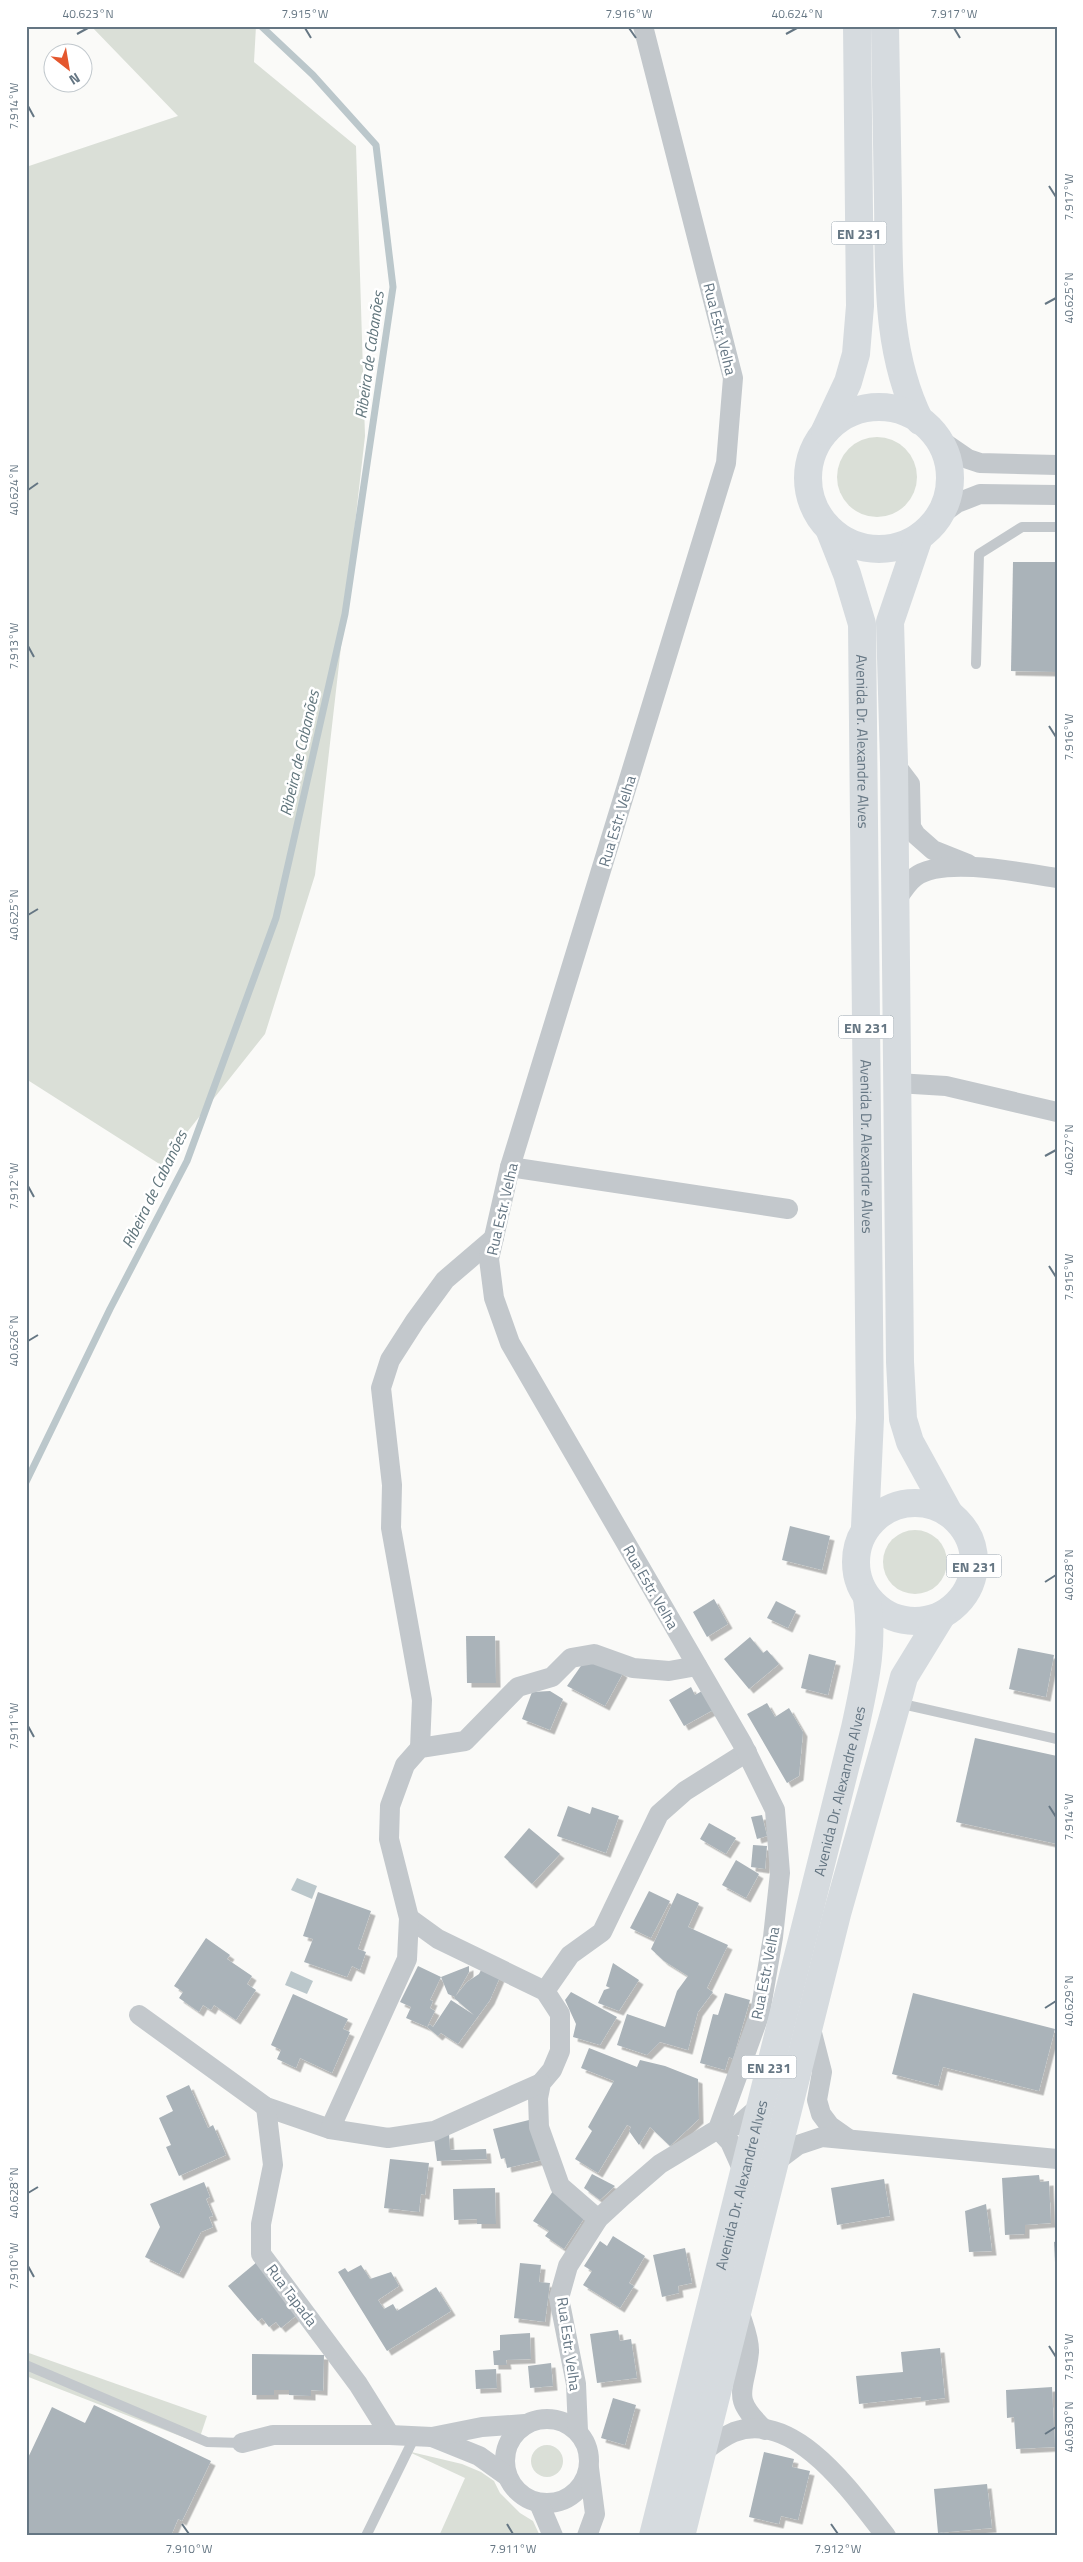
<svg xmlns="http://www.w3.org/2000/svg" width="1083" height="2562" viewBox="0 0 1083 2562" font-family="'Titillium Web',sans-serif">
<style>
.green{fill:#dadfd7}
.water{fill:#bbc7cb}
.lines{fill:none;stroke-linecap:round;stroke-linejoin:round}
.stream{stroke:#bbc7cb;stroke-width:7}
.building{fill:#aab3b9;filter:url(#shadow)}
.service{stroke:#c3c8cc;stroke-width:10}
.minor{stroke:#c3c8cc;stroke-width:20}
.primary{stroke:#d6dbdf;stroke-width:28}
.ticks{fill:none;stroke:#657683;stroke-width:2}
.labels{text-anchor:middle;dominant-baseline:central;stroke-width:5;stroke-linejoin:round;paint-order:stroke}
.shield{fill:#fff;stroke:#939fa8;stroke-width:1}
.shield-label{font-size:14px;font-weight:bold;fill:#657683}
.street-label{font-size:15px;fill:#657683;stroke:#fff}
.water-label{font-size:16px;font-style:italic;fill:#60757c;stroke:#fff}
.neatline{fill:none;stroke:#657683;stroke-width:2}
.ticks-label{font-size:12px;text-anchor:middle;fill:#657683}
</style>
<defs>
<filter id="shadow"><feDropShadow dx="4.5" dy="4.5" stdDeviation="0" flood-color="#0004"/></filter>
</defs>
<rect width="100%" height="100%" fill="#fafaf8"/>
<g class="green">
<polygon points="91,26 256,26 254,62 356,146 365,436 315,875 265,1034 161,1165 26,1079 26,167 178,116"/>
<circle cx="877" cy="477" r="40"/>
<circle cx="915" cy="1562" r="32"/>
<polygon points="26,2352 207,2416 198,2443 26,2376"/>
<circle cx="547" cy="2461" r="16"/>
<polygon points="407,2451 462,2464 481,2472 494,2481 500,2493 520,2513 533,2521 540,2536 439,2536 465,2478"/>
</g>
<g class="water">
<polygon points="297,1878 317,1886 312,1899 291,1890"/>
<polygon points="291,1971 313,1981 307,1994 285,1985"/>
</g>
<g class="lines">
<polyline class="stream" points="26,1482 110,1309 187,1161 276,918 345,614 393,287 376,145 313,75 261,26"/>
</g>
<g class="building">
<polygon points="1013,562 1057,562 1057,672 1011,671"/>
<polygon points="790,1526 830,1536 822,1570 782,1560"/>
<polygon points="714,1599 728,1624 707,1637 693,1612"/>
<polygon points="776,1601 796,1611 788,1628 767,1618"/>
<polygon points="466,1636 495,1636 496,1683 467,1683"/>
<polygon points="750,1637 763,1653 767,1650 779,1664 749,1689 724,1659"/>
<polygon points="1018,1648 1054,1655 1046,1697 1009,1689"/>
<polygon points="809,1654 836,1661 828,1695 801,1688"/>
<polygon points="597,1655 623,1673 605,1706 567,1686 583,1663"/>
<polygon points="691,1687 695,1695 702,1691 713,1710 684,1726 669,1700"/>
<polygon points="550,1691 563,1699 550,1730 522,1719 532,1692"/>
<polygon points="767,1703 775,1717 789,1708 803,1732 799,1776 787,1783 747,1714"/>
<polygon points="975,1738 1057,1756 1057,1844 956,1822"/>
<polygon points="568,1806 590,1814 592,1807 619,1816 606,1853 557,1836"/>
<polygon points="762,1815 767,1836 757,1839 751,1817"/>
<polygon points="709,1823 736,1838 726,1854 700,1839"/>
<polygon points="529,1828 560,1854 532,1884 504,1857"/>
<polygon points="753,1845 767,1846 765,1869 751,1867"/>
<polygon points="736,1860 759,1874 746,1898 722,1885"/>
<polygon points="649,1891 670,1901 651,1938 630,1928"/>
<polygon points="318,1892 371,1911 358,1949 366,1952 360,1970 352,1966 347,1977 304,1962 313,1939 303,1936"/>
<polygon points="677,1893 699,1903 688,1927 728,1945 707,1988 713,1992 698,2012 688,2050 660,2042 647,2055 617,2045 627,2014 665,2027 677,1991 688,1976 664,1961 651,1949"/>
<polygon points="206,1938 230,1955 227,1959 252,1976 247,1984 256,1990 236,2020 214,2005 211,2010 203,2005 199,2012 179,1998 183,1992 174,1986"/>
<polygon points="613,1963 639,1980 619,2011 598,2003 604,1990 610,1988 606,1986"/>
<polygon points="418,1966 441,1977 469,1966 469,1972 455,1997 448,1994 441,1977 430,2000 433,2001 430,2008 435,2011 427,2027 430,2024 433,2027 451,2000 474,2015 454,1998 467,1982 479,1974 482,1968 500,1977 490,2000 458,2044 441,2033 438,2036 427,2027 406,2018 411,2007 400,2002"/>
<polygon points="571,1992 617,2017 600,2045 573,2037 576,2024 565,2000"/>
<polygon points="725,1993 750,2000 733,2059 729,2057 725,2070 700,2063 713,2014 718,2015"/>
<polygon points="913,1993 1055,2029 1039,2091 943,2067 938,2086 892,2074"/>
<polygon points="293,1994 348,2019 343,2029 350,2032 332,2073 300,2058 296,2068 277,2059 281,2050 271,2045"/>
<polygon points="589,2048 637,2067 640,2060 665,2066 698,2079 699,2119 670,2146 650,2127 639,2145 629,2131 631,2127 627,2125 598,2173 575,2159 592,2131 588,2127 614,2081 581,2068"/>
<polygon points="189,2085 208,2128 213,2125 226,2155 179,2176 166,2147 171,2145 159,2118 173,2111 166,2096"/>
<polygon points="533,2119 542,2160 507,2168 505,2158 501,2159 493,2129"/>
<polygon points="449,2133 450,2150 486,2149 487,2159 437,2161 434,2138"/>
<polygon points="390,2159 429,2163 425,2195 421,2194 419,2212 384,2208"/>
<polygon points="592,2174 615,2186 600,2200 584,2188"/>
<polygon points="1039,2175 1040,2182 1049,2181 1051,2223 1025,2225 1025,2234 1005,2235 1002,2178"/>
<polygon points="884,2179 890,2216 837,2225 831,2188"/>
<polygon points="204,2182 210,2197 206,2199 213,2216 209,2217 213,2227 201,2232 179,2274 145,2257 160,2227 150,2204"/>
<polygon points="495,2188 496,2224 477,2224 477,2219 454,2220 453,2189"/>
<polygon points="555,2188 589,2211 564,2249 545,2236 549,2231 533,2221"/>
<polygon points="986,2204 992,2251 969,2252 965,2211"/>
<polygon points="613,2236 645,2256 629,2283 634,2286 620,2308 583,2285 592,2271 584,2266 600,2241 607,2246"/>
<polygon points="1057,2241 1057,2262 1055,2262 1054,2242"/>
<polygon points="685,2248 692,2283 678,2286 679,2293 662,2297 653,2255"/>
<polygon points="258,2261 297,2315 281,2328 276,2322 269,2327 262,2318 258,2321 228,2286"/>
<polygon points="520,2263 541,2265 539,2282 550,2283 545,2322 514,2318"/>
<polygon points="361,2265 370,2279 391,2272 399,2286 378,2300 384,2309 393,2304 397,2311 436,2287 451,2311 387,2351 338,2272 345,2268 348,2272"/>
<polygon points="618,2330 620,2341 631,2339 637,2378 597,2383 590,2334"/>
<polygon points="530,2333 531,2359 506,2360 507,2365 494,2365 493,2351 500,2350 500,2335"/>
<polygon points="940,2348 945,2398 921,2401 921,2397 859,2404 856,2376 903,2372 901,2352"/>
<polygon points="252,2354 324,2355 323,2391 311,2390 311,2396 289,2395 289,2390 274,2390 274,2395 252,2395"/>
<polygon points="551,2363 553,2386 530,2388 528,2366"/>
<polygon points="496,2369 497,2388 476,2389 475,2370"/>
<polygon points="1052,2387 1055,2447 1016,2449 1014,2417 1007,2418 1006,2390"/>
<polygon points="613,2398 636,2405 625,2445 601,2438"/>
<polygon points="94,2405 211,2461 182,2521 178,2519 171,2536 26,2536 26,2462 52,2407 85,2423"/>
<polygon points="764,2452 794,2459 792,2467 810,2471 798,2520 781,2516 779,2524 749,2517"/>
<polygon points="987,2484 992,2528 938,2533 934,2489"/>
</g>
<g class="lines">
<g class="service">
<polyline points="976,664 979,554 1022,527 1057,527"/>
<polyline points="898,1703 1057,1739"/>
<polyline points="26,2365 207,2442 242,2443"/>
<polyline points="366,2536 415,2436"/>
</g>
<g class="minor">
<polyline points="936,437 968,459 980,463 1057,465"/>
<polyline points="938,517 957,503 980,494 1057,495"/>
<polyline points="894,763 910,784 911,827 916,835 933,850 968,864"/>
<path d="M896 901C901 893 907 883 915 877 942 856 1024 873 1057 878"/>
<polyline points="897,1083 946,1086 1057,1112"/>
<polyline points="510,1167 788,1209"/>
<polyline points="420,1748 422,1700 391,1528 392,1485 381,1388 390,1360 415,1321 445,1280 494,1238"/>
<polyline points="409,1918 438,1939 545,1991 560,2014 560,2051 552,2070 541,2083 538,2098 539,2127 560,2186 598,2219"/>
<polyline points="545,1991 570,1955 602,1932 659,1814 685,1791 747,1752"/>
<polyline points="139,2015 266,2107 330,2129 388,2138 434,2131 541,2083"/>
<polyline points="810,2025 822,2072 817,2100 821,2114 830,2126 847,2138"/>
<polyline points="266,2107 273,2165 261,2224 261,2254 358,2384 390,2435"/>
<polyline points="330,2129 407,1959 409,1918 389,1839 390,1806 405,1765 420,1748 465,1741 518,1687 552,1677 571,1658 594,1654 633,1668 669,1671 697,1666"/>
<polyline points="718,2129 730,2142 743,2171"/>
<polyline points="718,2129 738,2125 759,2107"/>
<polyline points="774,2163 798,2145 822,2137 1057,2159"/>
<path d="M739 2310C742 2322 750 2339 749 2352 745 2392 729 2396 765 2430"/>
<circle cx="547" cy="2461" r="42"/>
<polyline points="578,2431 576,2384 559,2298 568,2266 598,2219 623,2196 660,2164 718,2129 760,2013 773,1937 780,1873 775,1810 742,1743 510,1343 494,1298 489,1259 510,1167 726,463 733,378 643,26"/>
<polyline points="432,2437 479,2456 507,2476"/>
<polyline points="242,2443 273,2435 390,2435 432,2437 482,2427 525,2424"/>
<path d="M702 2453C712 2445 722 2437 734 2432 796 2409 854 2496 886 2536"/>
<polyline points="539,2503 553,2536"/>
<polyline points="587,2536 595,2514 589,2468"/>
</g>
<g class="primary">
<path d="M885 26C886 85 887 143 888 201 889 276 886 353 920 421"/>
<circle cx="879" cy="478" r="71"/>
<polyline points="825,431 848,382 856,354 860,306 857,26"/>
<path id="s1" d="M830 531 847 574 862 624 870 1418 865 1527"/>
<polyline points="919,537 890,622 894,763 900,1362 903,1419 910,1442 949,1513"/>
<circle cx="915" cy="1562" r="59"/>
<path id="s2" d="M653 2536 855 1728C865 1681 874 1645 867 1598"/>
<polyline points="681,2536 837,1914 897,1703 904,1677 942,1615"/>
</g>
</g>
<path class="ticks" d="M305 28 311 38M629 28 636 38M954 28 960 38M77 34 88 28M786 34 797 28M28 106 34 117M1049 186 1056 197M1045 304 1056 298M28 490 38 483M28 646 34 657M1049 726 1056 737M28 915 38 909M1045 1156 1056 1150M28 1186 34 1197M1049 1266 1056 1277M28 1341 38 1335M1045 1582 1056 1575M28 1726 34 1737M1049 1806 1056 1817M1045 2008 1056 2001M28 2193 38 2187M28 2266 34 2277M1049 2346 1056 2357M1045 2434 1056 2427M182 2524 189 2534M507 2524 513 2534M831 2524 838 2534"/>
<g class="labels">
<g class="shield">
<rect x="831.5" y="221.5" width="55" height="23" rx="4"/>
<rect x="838.5" y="1015.5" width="55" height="23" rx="4"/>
<rect x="946.5" y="1554.5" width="55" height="23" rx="4"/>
<rect x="741.5" y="2055.5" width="55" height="23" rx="4"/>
</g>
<g class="shield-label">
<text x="859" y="233">EN 231</text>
<text x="866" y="1027">EN 231</text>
<text x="974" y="1566">EN 231</text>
<text x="769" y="2067">EN 231</text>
</g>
<g class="street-label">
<text transform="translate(720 329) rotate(76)">Rua Estr. Velha</text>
<text stroke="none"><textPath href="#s1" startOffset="216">Avenida Dr. Alexandre Alves</textPath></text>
<text transform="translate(617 821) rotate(-73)">Rua Estr. Velha</text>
<text stroke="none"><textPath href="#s1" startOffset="621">Avenida Dr. Alexandre Alves</textPath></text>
<text transform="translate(502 1209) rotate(-77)">Rua Estr. Velha</text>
<text transform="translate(651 1587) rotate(60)">Rua Estr. Velha</text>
<text stroke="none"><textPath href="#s2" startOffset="768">Avenida Dr. Alexandre Alves</textPath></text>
<text transform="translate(765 1973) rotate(-79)">Rua Estr. Velha</text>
<text stroke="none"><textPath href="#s2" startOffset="362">Avenida Dr. Alexandre Alves</textPath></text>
<text transform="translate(292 2295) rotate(53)">Rua Tapada</text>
<text transform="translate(569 2344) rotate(82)">Rua Estr. Velha</text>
</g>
<g class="water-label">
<text transform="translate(369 355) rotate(-82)">Ribeira de Cabanões</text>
<text transform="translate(299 753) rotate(-77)">Ribeira de Cabanões</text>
<text transform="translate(154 1189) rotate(-64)">Ribeira de Cabanões</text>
</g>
</g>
<rect width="1083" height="2562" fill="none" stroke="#ffffff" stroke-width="55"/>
<g transform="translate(68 68) rotate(149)"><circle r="24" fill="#ffffff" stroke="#c1c8cd"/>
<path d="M0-4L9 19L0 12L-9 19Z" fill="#e4572e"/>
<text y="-8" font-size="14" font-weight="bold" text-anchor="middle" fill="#657683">N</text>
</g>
<rect x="28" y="28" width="1028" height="2506" class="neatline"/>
<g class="ticks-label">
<text x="88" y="18">40.623°N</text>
<text x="305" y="18">7.915°W</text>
<text x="629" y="18">7.916°W</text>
<text x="797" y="18">40.624°N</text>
<text x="954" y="18">7.917°W</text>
<text transform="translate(14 106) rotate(-90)" y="4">7.914°W</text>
<text transform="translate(1069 197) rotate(-90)" y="4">7.917°W</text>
<text transform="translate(1069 298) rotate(-90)" y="4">40.625°N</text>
<text transform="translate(14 490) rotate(-90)" y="4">40.624°N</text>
<text transform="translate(14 646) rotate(-90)" y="4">7.913°W</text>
<text transform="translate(1069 737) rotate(-90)" y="4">7.916°W</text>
<text transform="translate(14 915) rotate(-90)" y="4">40.625°N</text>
<text transform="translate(1069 1150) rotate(-90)" y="4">40.627°N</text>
<text transform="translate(14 1186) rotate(-90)" y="4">7.912°W</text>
<text transform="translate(1069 1277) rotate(-90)" y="4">7.915°W</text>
<text transform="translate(14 1341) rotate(-90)" y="4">40.626°N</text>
<text transform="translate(1069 1575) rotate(-90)" y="4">40.628°N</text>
<text transform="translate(14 1726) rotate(-90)" y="4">7.911°W</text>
<text transform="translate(1069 1817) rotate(-90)" y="4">7.914°W</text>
<text transform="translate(1069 2001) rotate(-90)" y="4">40.629°N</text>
<text transform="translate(14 2193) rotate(-90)" y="4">40.628°N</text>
<text transform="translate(14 2266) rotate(-90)" y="4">7.910°W</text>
<text transform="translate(1069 2357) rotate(-90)" y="4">7.913°W</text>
<text transform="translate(1069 2427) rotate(-90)" y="4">40.630°N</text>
<text x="189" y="2553">7.910°W</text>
<text x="513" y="2553">7.911°W</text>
<text x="838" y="2553">7.912°W</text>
</g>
</svg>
